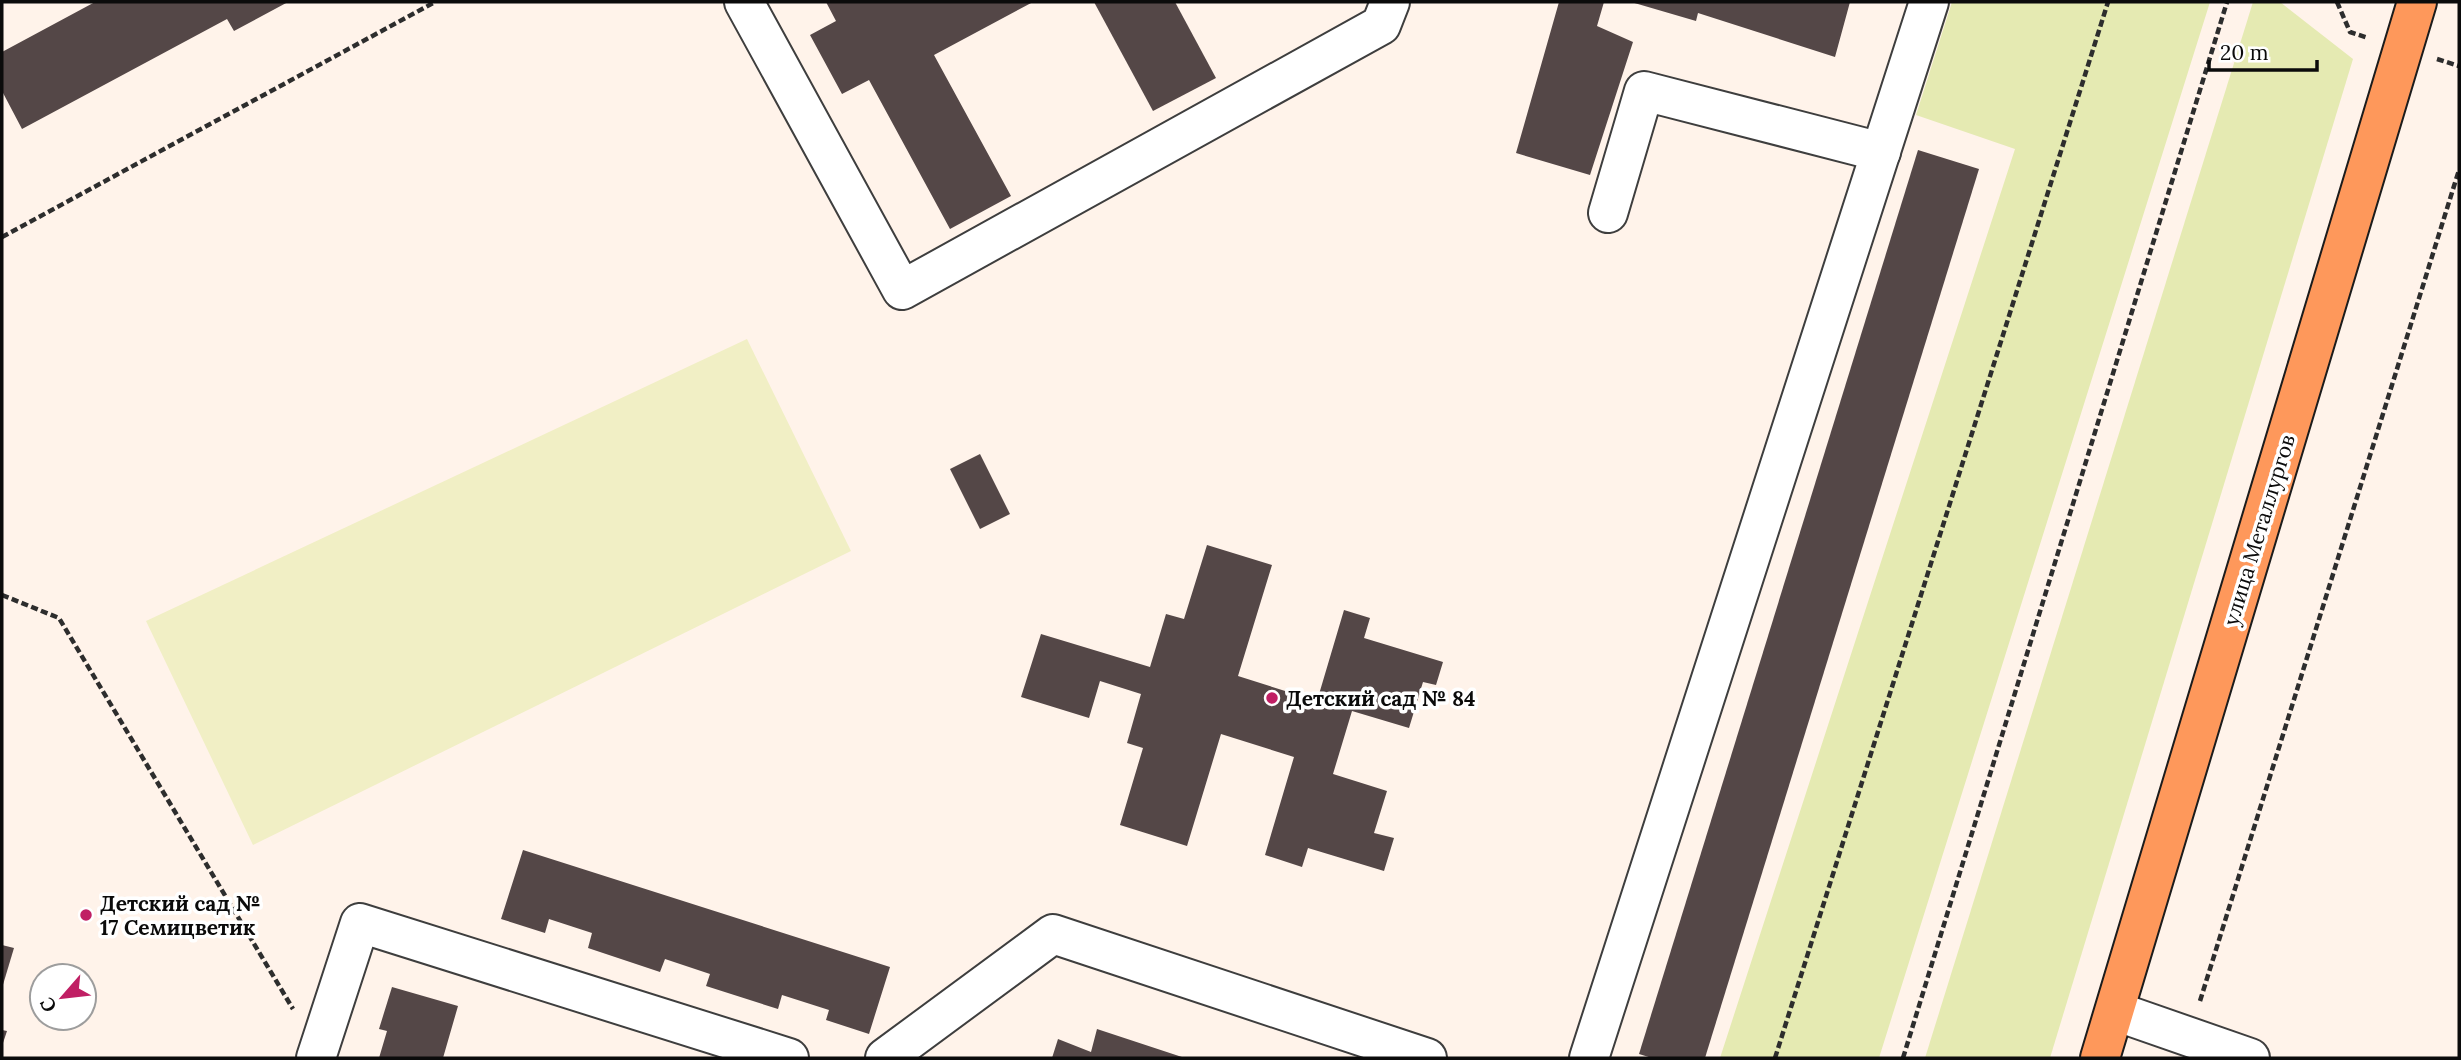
<svg xmlns="http://www.w3.org/2000/svg" width="2461" height="1060" viewBox="0 0 2461 1060" font-family="Lora,serif">
<style>
.grass{fill:#e5eab2}
.pitch{fill:#f1efc5}
.building{fill:#544747}
.lines{fill:none;stroke-linecap:round;stroke-linejoin:round}
.minor-casing{stroke:#3e3e3e;stroke-width:42}
.major-casing{stroke:#1c1c1c;stroke-width:42}
.path{stroke:#2d2d2d;stroke-width:4.5;stroke-dasharray:7 3.5;stroke-linecap:butt}
.minor{stroke:#fff;stroke-width:38}
.major{stroke:#fe985b;stroke-width:38}
.poi-dot{fill:#c01f64;stroke:#fff;stroke-width:2.5}
.labels{text-anchor:middle;dominant-baseline:central;stroke-width:7;stroke-linejoin:round;paint-order:stroke}
.street-label{font-size:21px;fill:#0b0b0b;stroke:#fff}
.poi-label{font-size:21px;font-weight:bold;fill:#0b0b0b;stroke:#fff;text-anchor:start}
</style>
<rect width="100%" height="100%" fill="#fff3ea"/>
<g class="grass">
<polygon points="1952,2 2210,2 1879,1058 1720,1058 2015,149 1916,115"/>
<polygon points="2253,2 2280,2 2353,59 2050,1058 1925,1058"/>
</g>
<polygon class="pitch" points="747,339 851,551 253,845 146,621"/>
<g class="building">
<polygon points="95,2 288,2 234,31 227,19 22,129 2,91 2,52"/>
<polygon points="826,2 1033,2 934,55 1011,196 950,229 869,80 842,94 810,35 836,21"/>
<polygon points="1094,2 1175,2 1216,78 1153,111"/>
<polygon points="1559,2 1604,2 1597,26 1633,42 1590,175 1516,153"/>
<polygon points="1631,2 1850,2 1835,57 1698,13 1696,21"/>
<polygon points="1918,150 1979,169 1705,1058 1652,1058 1639,1054"/>
<polygon points="980,454 1010,514 980,529 950,469"/>
<polygon points="1207,545 1272,565 1238,676 1317,701 1344,610 1370,618 1364,638 1443,662 1436,685 1423,682 1409,728 1352,711 1333,774 1387,791 1374,833 1394,838 1384,871 1308,848 1302,867 1265,855 1294,757 1221,734 1187,846 1120,825 1143,748 1127,743 1141,694 1100,681 1089,718 1021,697 1041,634 1150,667 1166,614 1184,619"/>
<polygon points="523,850 890,967 869,1034 826,1020 829,1010 782,995 778,1009 706,986 710,974 665,959 660,972 588,948 592,933 549,919 545,933 501,919"/>
<polygon points="2,945 14,948 2,988"/>
<polygon points="392,987 458,1006 443,1058 379,1058 387,1031 379,1029"/>
<polygon points="1097,1029 1185,1058 1052,1058 1058,1039 1091,1052"/>
<polygon points="2,1030 7,1031 2,1046"/>
</g>
<g class="lines">
<defs>
<g id="minor">
<polyline points="744,2 902,290 1381,25 1390,2"/>
<polyline points="1608,213 1644,91 1881,152"/>
<polyline points="2115,1011 2250,1058"/>
<polyline points="316,1058 360,923 789,1058"/>
<polyline points="885,1058 1053,934 1427,1058"/>
<polyline points="1589,1058 1929,2"/>
</g>
<polyline id="major" points="2100,1058 2417,2"/>
</defs>
<use href="#minor" class="minor-casing"/>
<use href="#major" class="major-casing"/>
<g class="path">
<polyline points="2337,2 2350,32 2368,38"/>
<polyline points="2437,59 2459,66"/>
<polyline points="2,237 435,2"/>
<polyline points="2,595 59,618 293,1009"/>
<polyline points="2200,1001 2459,170"/>
<polyline points="1775,1058 2108,2"/>
<polyline points="1903,1058 2227,2"/>
</g>
<use href="#minor" class="minor"/>
<use href="#major" class="major"/>
</g>
<g class="poi-dot">
<circle cx="1272" cy="698" r="7"/>
<circle cx="86" cy="915" r="7"/>
</g>
<g class="labels">
<g class="street-label">
<text transform="translate(2259 530) rotate(-73)">улица Металлургов</text>
</g>
<g class="poi-label">
<text x="1286" y="698">Детский сад № 84</text>
<text x="100" y="903">Детский сад №<tspan x="100" dy="24">17 Семицветик</tspan></text>
</g>
</g>
<rect width="2461" height="1060" fill="none" stroke="#0b0b0b" stroke-width="7"/>
<g transform="translate(63 997) rotate(242)"><circle r="33" fill="#ffffff" stroke="#9d9d9d" stroke-width="2"/>
<path d="M0-5L12 26L0 18L-12 26Z" fill="#c01f64"/>
<text y="-10" font-size="19" font-weight="bold" text-anchor="middle" fill="#0b0b0b">С</text>
</g>
<path d="M2209 60v10h108v-10" fill="none" stroke="#0b0b0b" stroke-width="3.5"/>
<text x="2220" y="60" font-size="21" fill="#0b0b0b" stroke="#ffffff" stroke-width="5" paint-order="stroke">20 m</text>
</svg>
